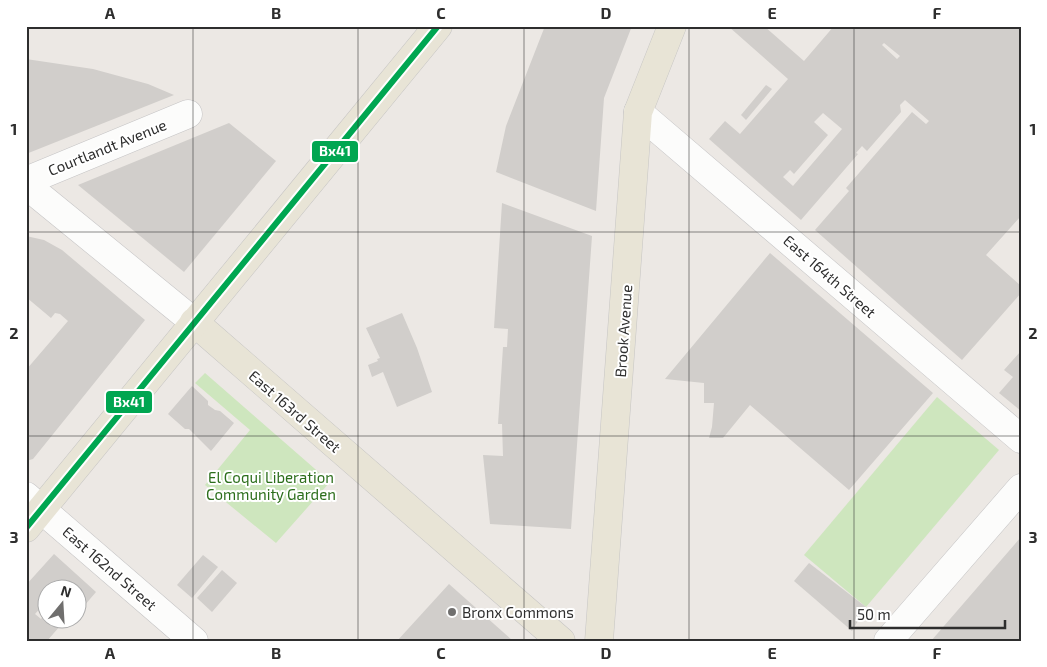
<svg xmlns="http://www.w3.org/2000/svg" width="1047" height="667" viewBox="0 0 1047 667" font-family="'Exo 2',sans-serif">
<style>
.green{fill:#cee6be}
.building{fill:#d1cecb;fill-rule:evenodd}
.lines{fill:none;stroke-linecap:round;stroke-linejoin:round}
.minor-casing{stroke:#c5c4c5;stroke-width:29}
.major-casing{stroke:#c6c5c4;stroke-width:29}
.minor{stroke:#fcfcfb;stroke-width:28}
.major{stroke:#e8e4d6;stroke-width:28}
.bus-1-casing{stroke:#fff;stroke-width:10}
.bus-1{stroke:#00a651;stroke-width:6}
.grid{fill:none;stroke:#2e2e2e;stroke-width:1;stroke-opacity:0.55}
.poi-dot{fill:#706f6e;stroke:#fff;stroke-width:2}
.labels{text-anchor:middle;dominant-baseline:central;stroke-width:4;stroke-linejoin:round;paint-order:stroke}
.street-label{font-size:15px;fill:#2e2e2e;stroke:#fff}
.park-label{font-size:15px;fill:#2c6e1b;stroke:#fff}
.poi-label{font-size:15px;fill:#2e2e2e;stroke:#fff;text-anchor:start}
.line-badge{stroke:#fff;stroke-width:2}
.badge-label{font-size:14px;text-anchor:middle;font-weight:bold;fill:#fff}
.neatline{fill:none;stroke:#2e2e2e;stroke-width:2}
.grid-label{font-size:16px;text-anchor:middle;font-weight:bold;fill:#2e2e2e}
</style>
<rect width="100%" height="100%" fill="#ece8e4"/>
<g class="green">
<polygon points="205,373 330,482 276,543 205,485 250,430 195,383"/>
<polygon points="937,397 999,450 866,607 804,555"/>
</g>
<g class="building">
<polygon points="545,26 632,26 604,98 596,211 496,172 506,126"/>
<path d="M728 26H764L804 61 834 26H1021V216L986 255 1021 286V293L962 360 815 230 849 191 846 188 912 112 926 124 929 121 905 100 900 105 901 112 867 151 862 146 856 153 858 154 801 220 709 139 725 121 740 134 788 79ZM884 43 900 56 897 59 882 45ZM823 113 842 129 793 186 783 177 790 170 794 174 828 135 814 122Z"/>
<polygon points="26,59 93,69 148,84 174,95 26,154"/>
<polygon points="766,85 772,89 746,120 741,115"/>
<polygon points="229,123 276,161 184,272 78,185"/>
<polygon points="502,203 592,236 571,529 490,524 483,455 503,456 502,424 498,424 503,347 507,347 508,329 494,328"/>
<polygon points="26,236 44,240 62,250 145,320 33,459 26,461 26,370 68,321 60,314 55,313 51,318 26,297"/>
<polygon points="770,253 933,393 849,490 750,405 723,438 709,438 712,427 714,403 704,403 704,383 665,379"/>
<polygon points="402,313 417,348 432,392 397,407 383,372 372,377 368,365 378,361 377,359 380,358 366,328"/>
<polygon points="1021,351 1021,411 999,393 1013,377 1004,370"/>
<polygon points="192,386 208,401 208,405 215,410 220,411 234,423 211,451 189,429 185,429 168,414"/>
<polygon points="1021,537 1021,620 1019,622 1021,624 1021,641 931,641"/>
<polygon points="54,554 96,592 78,613 78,590 48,590 48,597 43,602 44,604 35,614 41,619 45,614 48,620 52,620 60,626 47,641 26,641 26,585"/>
<polygon points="203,555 218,567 192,598 177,585"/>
<polygon points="809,563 866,607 852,631 794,581"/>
<polygon points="222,570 237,583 212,612 197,598"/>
<polygon points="449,584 513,641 397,641"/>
</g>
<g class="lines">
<defs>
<g id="minor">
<polyline points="638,112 1021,439"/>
<polyline points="26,181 188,114"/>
<polyline points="26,185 194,322"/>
<polyline points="26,496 194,641"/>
<polyline points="888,641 1021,488"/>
</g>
<g id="major">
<polyline points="194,322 561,641"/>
<polyline points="26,528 438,26"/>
<polyline points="599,641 638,112 672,26"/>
</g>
</defs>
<use href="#minor" class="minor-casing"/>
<use href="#major" class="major-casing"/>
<use href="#minor" class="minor"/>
<use href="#major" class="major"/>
<defs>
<polyline id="bus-1" points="26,528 438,26"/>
</defs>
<use href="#bus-1" class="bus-1-casing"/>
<use href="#bus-1" class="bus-1"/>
</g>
<path class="grid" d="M193 26V641M358 26V641M524 26V641M689 26V641M854 26V641M26 232H1021M26 436H1021"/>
<circle class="poi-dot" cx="452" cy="612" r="5"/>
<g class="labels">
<g class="street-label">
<text transform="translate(107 147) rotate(-22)">Courtlandt Avenue</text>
<text transform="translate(830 276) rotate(41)">East 164th Street</text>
<text transform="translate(623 331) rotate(-86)">Brook Avenue</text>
<text transform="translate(295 411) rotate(41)">East 163rd Street</text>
<text transform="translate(110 568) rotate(41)">East 162nd Street</text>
</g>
<g class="park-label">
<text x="271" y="477">El Coqui Liberation<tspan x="271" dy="17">Community Garden</tspan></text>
</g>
<g class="poi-label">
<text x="462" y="612">Bronx Commons</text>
</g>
</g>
<g class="line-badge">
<rect x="311" y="140" width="48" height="23" rx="5" fill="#00a651"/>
<rect x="105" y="390" width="48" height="24" rx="5" fill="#00a651"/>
</g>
<g class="badge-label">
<text x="335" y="156">Bx41</text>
<text x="129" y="407">Bx41</text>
</g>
<rect width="1047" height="667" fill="none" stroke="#ffffff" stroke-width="55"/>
<g transform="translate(62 604) rotate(18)"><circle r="24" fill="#ffffff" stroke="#ababab"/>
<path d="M0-4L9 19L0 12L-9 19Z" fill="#706f6e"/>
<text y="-8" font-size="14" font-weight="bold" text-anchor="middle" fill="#2e2e2e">N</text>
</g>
<path d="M850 620v8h155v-8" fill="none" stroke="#2e2e2e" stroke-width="2.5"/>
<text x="857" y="620" font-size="15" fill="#2e2e2e" stroke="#ffffff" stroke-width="4" paint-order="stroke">50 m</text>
<rect x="28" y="28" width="992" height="612" class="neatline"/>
<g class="grid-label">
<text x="110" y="19">A</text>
<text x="276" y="19">B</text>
<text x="441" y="19">C</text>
<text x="606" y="19">D</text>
<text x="772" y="19">E</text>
<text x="937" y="19">F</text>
<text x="14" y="135">1</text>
<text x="1033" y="135">1</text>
<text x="14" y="339">2</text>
<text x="1033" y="339">2</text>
<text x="14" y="543">3</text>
<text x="1033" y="543">3</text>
<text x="110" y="659">A</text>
<text x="276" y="659">B</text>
<text x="441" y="659">C</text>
<text x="606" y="659">D</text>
<text x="772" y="659">E</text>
<text x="937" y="659">F</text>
</g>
</svg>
